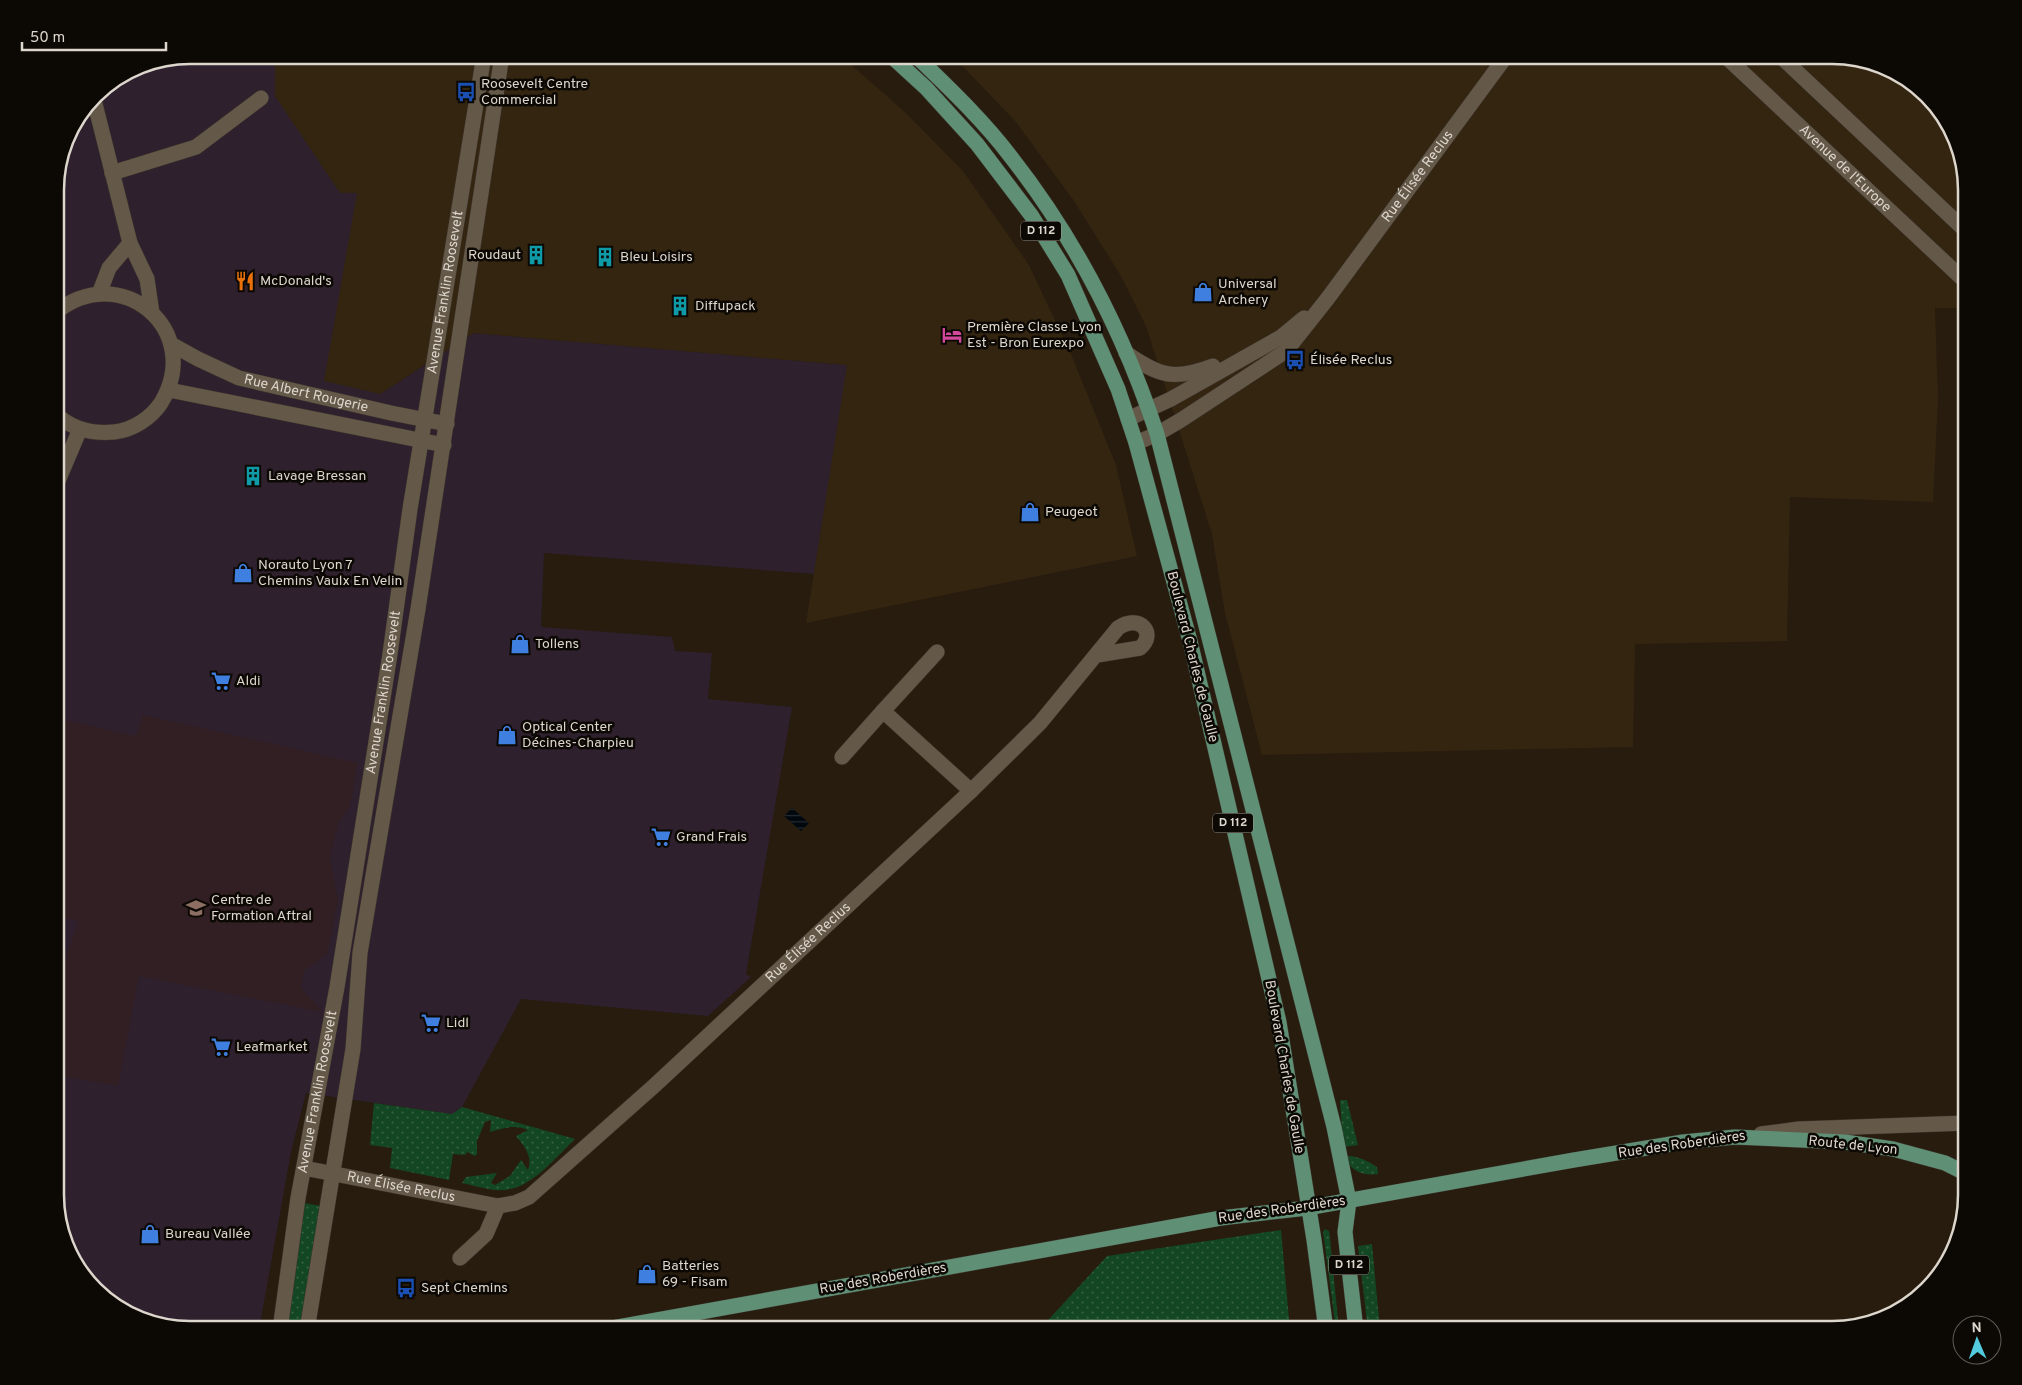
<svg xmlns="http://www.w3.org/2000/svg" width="2022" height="1385" viewBox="0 0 2022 1385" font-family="Overpass,sans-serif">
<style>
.commercial{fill:#2e202d}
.built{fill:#332510}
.education{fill:#321f23}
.green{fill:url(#green-dots)}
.water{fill:url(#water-rules)}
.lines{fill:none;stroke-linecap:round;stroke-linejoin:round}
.minor-casing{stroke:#3c352d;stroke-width:16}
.major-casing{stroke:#3c352d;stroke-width:16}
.minor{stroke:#645848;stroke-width:15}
.major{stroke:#5f8f74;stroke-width:15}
.labels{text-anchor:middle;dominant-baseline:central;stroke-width:5;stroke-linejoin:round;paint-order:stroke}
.shield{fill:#0c0803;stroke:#9e9890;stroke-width:1}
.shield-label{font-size:12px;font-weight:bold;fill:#ddd6cd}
.poi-label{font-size:14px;fill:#ddd6cd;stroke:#0c0803;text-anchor:start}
.street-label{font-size:14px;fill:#ddd6cd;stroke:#0c0803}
.rim{fill:none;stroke:#ddd6cd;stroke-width:2.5}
</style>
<defs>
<pattern id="green-dots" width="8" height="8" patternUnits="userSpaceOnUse" patternTransform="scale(1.25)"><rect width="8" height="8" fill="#134622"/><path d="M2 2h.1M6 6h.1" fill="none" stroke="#356041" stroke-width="1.8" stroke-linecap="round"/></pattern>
<pattern id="water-rules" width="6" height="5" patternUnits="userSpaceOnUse" patternTransform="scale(1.25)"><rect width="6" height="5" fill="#00080e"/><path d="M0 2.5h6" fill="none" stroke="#252b30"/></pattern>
</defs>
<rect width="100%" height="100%" fill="#271c0e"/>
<polygon class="commercial" points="190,55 275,55 275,96 357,193 380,394 474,333 848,365 814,574 544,553 541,627 672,637 675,651 712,653 708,699 792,707 746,974 751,977 708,1016 521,999 462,1107 452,1114 306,1093 291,1152 259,1330 190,1330 115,1307 73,1262 55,1204 55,181 65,138 95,94 138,65"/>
<g class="built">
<polygon points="275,55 840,55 906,113 963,171 1029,265 1071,354 1116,465 1137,556 806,623 847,365 474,333 380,394 324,381 357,193 340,193 275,96"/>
<polygon points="952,55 1832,55 1907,78 1953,130 1967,189 1967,308 1935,308 1938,398 1933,502 1790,497 1787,641 1635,644 1633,747 1262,755 1225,613 1212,534 1146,326 1121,276 1074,201 1015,121"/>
</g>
<polygon class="education" points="143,715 358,763 350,806 338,824 330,857 338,900 327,954 304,971 301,988 323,1012 139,976 118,1086 55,1075 55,994 78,921 55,916 55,718 136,736"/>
<g class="green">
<polygon points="1340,1100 1347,1100 1358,1145 1343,1147"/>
<path d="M374 1103 452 1114 462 1107 575 1139C557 1156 531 1189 504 1190 490 1191 476 1186 462 1183L466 1177 497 1173 491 1183 495 1185 510 1176 521 1160 528 1170C533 1156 524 1146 516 1136L528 1130C515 1124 503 1128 490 1132L491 1120 485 1122 477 1141V1154L475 1156 467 1152 465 1155 453 1154 449 1180 390 1168 392 1148 370 1145Z"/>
<path d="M1348 1156C1358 1156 1368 1161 1377 1167L1378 1174C1363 1176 1353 1172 1345 1159Z"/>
<polygon points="304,1203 321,1206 300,1330 284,1330"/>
<polygon points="1325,1229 1329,1231 1330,1238 1339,1330 1336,1330 1323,1232"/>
<polygon points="1281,1230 1290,1330 1039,1330 1107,1256"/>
<polygon points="1372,1244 1380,1330 1368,1330 1358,1246"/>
</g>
<polygon class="water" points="792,808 809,823 801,831 784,816"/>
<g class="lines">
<defs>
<g id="minor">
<path id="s1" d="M1724 55 1967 283"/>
<polyline points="1779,55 1967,232"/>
<polyline points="93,96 130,243 147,279 152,313"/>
<polyline points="112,173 196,147 261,98"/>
<polyline points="99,294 109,268 130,243"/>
<path d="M55 313C120 259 205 330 161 403 151 418 133 430 114 432 92 434 71 429 55 413"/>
<path id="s2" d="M171 344 198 359 239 378 391 413 447 424"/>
<path d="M1126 353C1159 376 1174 381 1213 366"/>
<polyline points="169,390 444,445"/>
<polyline points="1128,419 1171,399 1281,337 1304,318"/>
<path id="s3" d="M1136 443 1157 434 1181 420 1286 351 1328 298 1507 55"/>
<polyline points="55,488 80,429"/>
<polyline points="937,652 883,711 971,791"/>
<polyline points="842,757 883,711"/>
<polyline points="1761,1134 1799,1129 1967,1123"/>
<path id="s4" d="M304 1168 498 1206 515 1203 529 1197 654 1086 971 791 1040 723 1118 628C1140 613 1157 634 1140 648L1097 655"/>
<polyline points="460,1258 486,1234 498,1206"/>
<path id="s5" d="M280 1330 298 1198 337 987 390 654 410 509 484 55"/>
<polyline points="307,1330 353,1049 360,953 418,609 502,55"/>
</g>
<g id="major">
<polyline points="890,55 926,88 977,144 1031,215 1068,275 1118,389 1136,443 1190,641 1279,1022 1314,1240 1326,1330"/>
<path d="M915 55C948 87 983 120 1011 157 1076 240 1124 334 1157 434L1334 1127 1349 1201 1345 1232 1356 1330"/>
<polyline points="601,1330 1221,1218 1307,1208 1574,1160 1683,1142 1735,1137 1845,1142 1893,1149 1945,1163 1967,1174"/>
</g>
</defs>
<use href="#minor" class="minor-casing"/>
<use href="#major" class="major-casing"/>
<use href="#minor" class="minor"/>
<use href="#major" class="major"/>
</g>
<defs>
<symbol id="bus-bare" viewBox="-9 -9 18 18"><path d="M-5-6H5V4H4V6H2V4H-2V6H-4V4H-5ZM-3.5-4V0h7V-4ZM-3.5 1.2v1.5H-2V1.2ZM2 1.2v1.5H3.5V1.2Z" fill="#1a4fb4" stroke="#0c0803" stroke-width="2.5" paint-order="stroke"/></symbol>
<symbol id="building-bare" viewBox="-9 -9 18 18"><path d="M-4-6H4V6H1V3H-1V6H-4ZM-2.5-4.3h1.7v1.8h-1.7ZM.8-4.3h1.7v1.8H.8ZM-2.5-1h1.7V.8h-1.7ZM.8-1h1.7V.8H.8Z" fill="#0f9aa8" stroke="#0c0803" stroke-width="2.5" paint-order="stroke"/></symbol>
<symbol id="restaurant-bare" viewBox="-9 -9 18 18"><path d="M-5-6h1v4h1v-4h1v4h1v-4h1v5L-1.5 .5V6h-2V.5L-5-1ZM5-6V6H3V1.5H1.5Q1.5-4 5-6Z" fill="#e8710a" stroke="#0c0803" stroke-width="2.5" paint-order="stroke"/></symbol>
<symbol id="shop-bare" viewBox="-9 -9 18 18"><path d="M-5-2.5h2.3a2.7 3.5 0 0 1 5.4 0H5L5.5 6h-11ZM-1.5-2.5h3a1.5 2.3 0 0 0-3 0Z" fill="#3f7fe0" stroke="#0c0803" stroke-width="2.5" paint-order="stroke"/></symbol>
<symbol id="hotel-bare" viewBox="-9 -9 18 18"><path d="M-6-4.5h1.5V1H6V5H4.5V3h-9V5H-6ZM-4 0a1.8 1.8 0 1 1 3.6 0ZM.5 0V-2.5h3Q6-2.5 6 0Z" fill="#d1479c" stroke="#0c0803" stroke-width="2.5" paint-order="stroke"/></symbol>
<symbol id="supermarket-bare" viewBox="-9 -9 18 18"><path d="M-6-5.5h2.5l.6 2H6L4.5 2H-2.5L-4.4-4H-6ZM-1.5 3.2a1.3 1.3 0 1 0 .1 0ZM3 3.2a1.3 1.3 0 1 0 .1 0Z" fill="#3f7fe0" stroke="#0c0803" stroke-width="2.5" paint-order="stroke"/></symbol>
<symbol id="university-bare" viewBox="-9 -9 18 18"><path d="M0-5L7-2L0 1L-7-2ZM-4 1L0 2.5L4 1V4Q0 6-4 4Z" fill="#8d6e63" stroke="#0c0803" stroke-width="2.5" paint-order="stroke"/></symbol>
</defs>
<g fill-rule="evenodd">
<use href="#bus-bare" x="452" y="78" width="28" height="28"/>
<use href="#building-bare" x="522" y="241" width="28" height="28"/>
<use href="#building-bare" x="591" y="243" width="28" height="28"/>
<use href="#restaurant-bare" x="231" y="267" width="28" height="28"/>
<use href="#shop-bare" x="1189" y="278" width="28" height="28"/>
<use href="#building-bare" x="666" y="292" width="28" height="28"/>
<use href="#hotel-bare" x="938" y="321" width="28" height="28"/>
<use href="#bus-bare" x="1281" y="346" width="28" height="28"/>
<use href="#building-bare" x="239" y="462" width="28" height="28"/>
<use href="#shop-bare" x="1016" y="498" width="28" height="28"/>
<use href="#shop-bare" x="229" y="559" width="28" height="28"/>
<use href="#shop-bare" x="506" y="630" width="28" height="28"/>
<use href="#supermarket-bare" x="207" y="667" width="28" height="28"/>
<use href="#shop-bare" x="493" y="721" width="28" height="28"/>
<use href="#supermarket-bare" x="647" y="823" width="28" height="28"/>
<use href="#university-bare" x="182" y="894" width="28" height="28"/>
<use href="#supermarket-bare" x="417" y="1009" width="28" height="28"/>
<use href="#supermarket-bare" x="207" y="1033" width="28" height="28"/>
<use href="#shop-bare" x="136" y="1220" width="28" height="28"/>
<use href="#shop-bare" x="633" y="1260" width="28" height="28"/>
<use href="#bus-bare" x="392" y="1274" width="28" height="28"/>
</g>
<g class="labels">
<g class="shield">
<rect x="1021" y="221.5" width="40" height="19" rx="4"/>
<rect x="1213" y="813.5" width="40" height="19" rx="4"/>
<rect x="1329" y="1255.5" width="40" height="19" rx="4"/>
</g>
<g class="shield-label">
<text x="1041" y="231">D 112</text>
<text x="1233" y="823">D 112</text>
<text x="1349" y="1265">D 112</text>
</g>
<g class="poi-label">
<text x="481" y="84">Roosevelt Centre<tspan x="481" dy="16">Commercial</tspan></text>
<text x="521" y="255" text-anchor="end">Roudaut</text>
<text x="620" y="257">Bleu Loisirs</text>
<text x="260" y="281">McDonald's</text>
<text x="1218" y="284">Universal<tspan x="1218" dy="16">Archery</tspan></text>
<text x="695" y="306">Diffupack</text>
<text x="967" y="327">Première Classe Lyon<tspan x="967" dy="16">Est - Bron Eurexpo</tspan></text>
<text x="1310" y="360">Élisée Reclus</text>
<text x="268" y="476">Lavage Bressan</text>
<text x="1045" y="512">Peugeot</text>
<text x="258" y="565">Norauto Lyon 7<tspan x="258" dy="16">Chemins Vaulx En Velin</tspan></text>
<text x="535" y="644">Tollens</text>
<text x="236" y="681">Aldi</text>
<text x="522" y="727">Optical Center<tspan x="522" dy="16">Décines-Charpieu</tspan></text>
<text x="676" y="837">Grand Frais</text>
<text x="211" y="900">Centre de<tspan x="211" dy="16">Formation Aftral</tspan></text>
<text x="446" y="1023">Lidl</text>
<text x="236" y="1047">Leafmarket</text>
<text x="165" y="1234">Bureau Vallée</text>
<text x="662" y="1266">Batteries<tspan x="662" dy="16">69 - Fisam</tspan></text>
<text x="421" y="1288">Sept Chemins</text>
</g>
<g class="street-label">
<text stroke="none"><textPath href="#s1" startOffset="166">Avenue de l'Europe</textPath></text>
<text stroke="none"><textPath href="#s3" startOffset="395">Rue Élisée Reclus</textPath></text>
<text stroke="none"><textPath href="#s5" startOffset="1051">Avenue Franklin Roosevelt</textPath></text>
<text stroke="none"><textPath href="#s2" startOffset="145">Rue Albert Rougerie</textPath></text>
<text transform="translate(1192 657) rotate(76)">Boulevard Charles de Gaulle</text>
<text stroke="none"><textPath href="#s5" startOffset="646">Avenue Franklin Roosevelt</textPath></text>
<text stroke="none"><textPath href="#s4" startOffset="608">Rue Élisée Reclus</textPath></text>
<text transform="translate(1284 1067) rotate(80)">Boulevard Charles de Gaulle</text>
<text stroke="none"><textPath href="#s5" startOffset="241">Avenue Franklin Roosevelt</textPath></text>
<text transform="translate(1682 1145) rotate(-8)">Rue des Roberdières</text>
<text transform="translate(1853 1146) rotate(6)">Route de Lyon</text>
<text stroke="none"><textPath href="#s4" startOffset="99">Rue Élisée Reclus</textPath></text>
<text transform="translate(1282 1210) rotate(-8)">Rue des Roberdières</text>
<text transform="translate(883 1279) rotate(-10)">Rue des Roberdières</text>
</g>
</g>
<path d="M0 0H2022V1385H0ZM190 64H1832A126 126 0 0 1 1958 190V1195A126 126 0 0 1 1832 1321H190A126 126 0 0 1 64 1195V190A126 126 0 0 1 190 64Z" fill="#0c0803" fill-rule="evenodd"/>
<path class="rim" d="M190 64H1832A126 126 0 0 1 1958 190V1195A126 126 0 0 1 1832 1321H190A126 126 0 0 1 64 1195V190A126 126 0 0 1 190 64Z"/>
<g transform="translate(1977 1340) rotate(358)"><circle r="24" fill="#0c0803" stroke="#605a54"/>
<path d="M0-4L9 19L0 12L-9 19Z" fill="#54cade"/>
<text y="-8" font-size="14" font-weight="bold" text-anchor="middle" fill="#ddd6cd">N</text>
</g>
<path d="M22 42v8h144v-8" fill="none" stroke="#ddd6cd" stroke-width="2.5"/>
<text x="30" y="42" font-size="15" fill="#ddd6cd" stroke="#0c0803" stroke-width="4" paint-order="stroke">50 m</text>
</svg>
